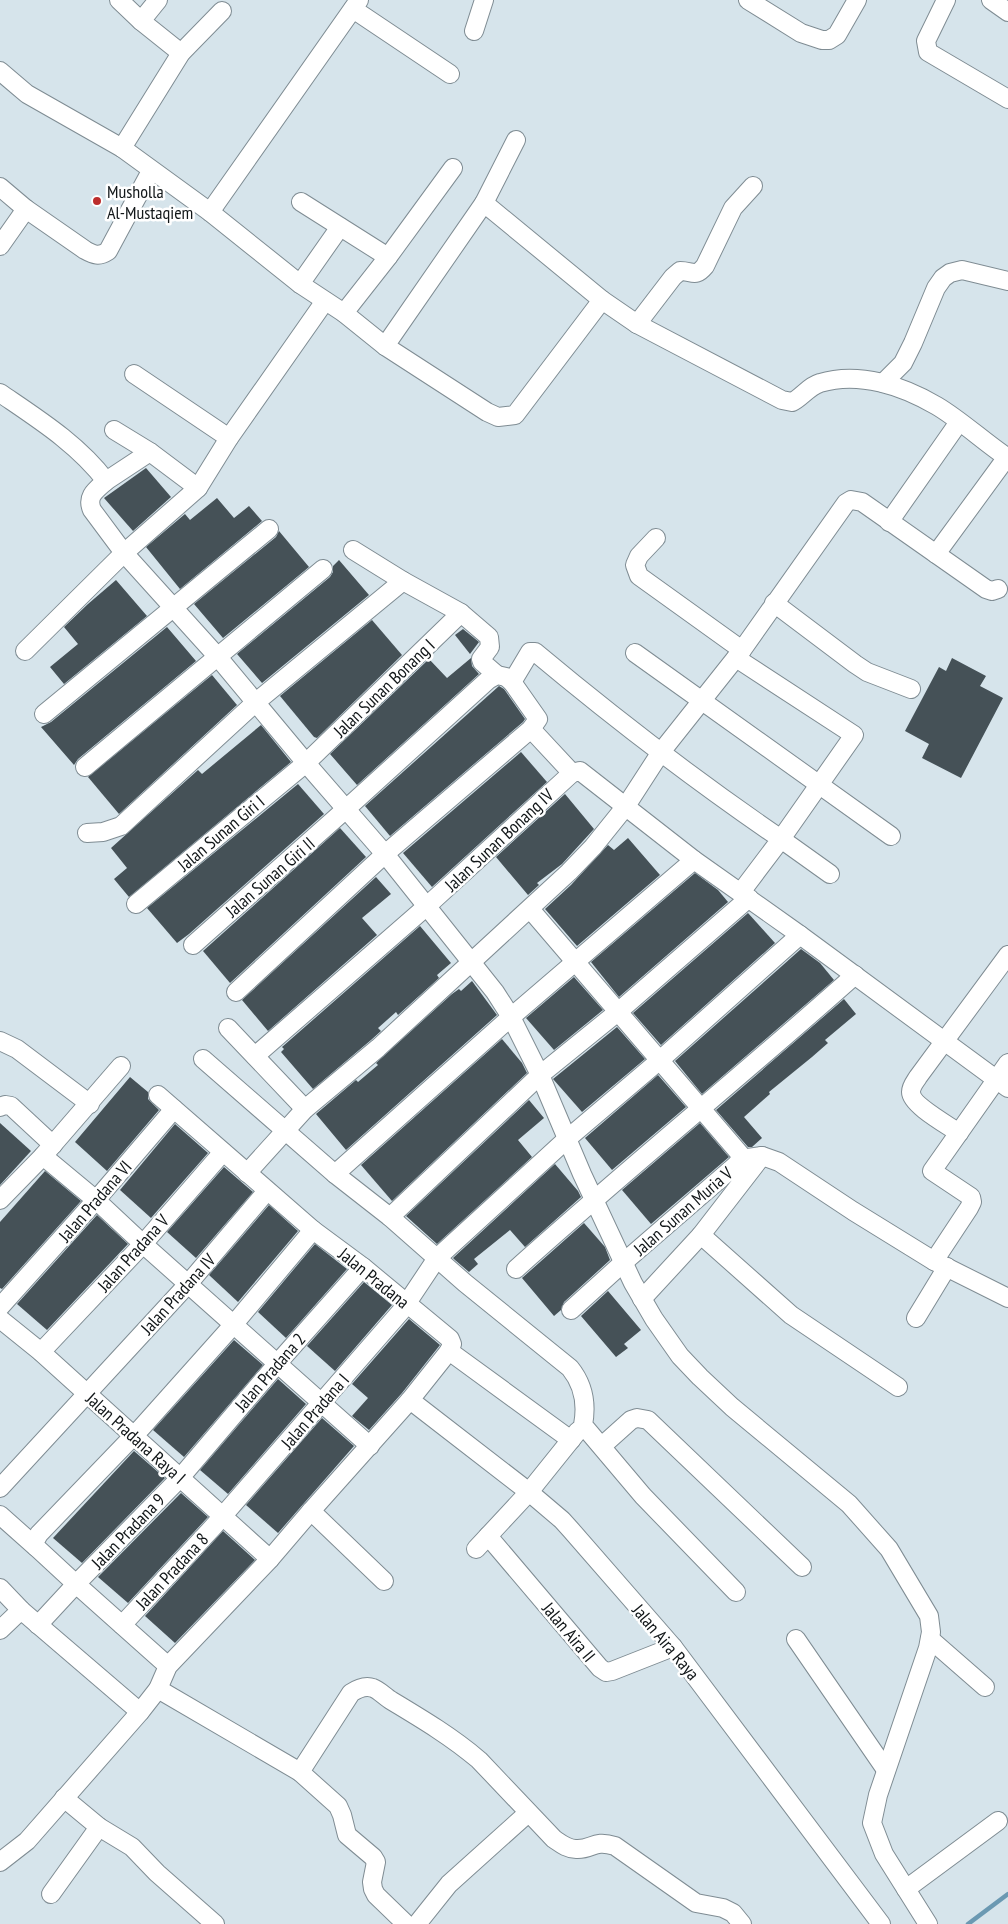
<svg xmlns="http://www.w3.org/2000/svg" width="1008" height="1924" viewBox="0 0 1008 1924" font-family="'PT Sans Narrow',sans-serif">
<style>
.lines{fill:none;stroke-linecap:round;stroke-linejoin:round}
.stream{stroke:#6b99b2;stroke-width:4.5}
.building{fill:#455157}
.minor-casing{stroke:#7f8c93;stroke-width:20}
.minor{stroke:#fff;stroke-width:18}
.poi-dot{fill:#bc2d2c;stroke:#fff;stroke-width:2}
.labels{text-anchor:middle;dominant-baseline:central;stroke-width:5;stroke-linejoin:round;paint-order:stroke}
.poi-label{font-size:18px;fill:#111618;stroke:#fff;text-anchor:start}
.street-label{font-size:18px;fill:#111618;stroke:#fff}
</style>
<rect width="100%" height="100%" fill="#d6e4eb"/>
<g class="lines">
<polyline class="stream" points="968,1924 1008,1894"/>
</g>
<g class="building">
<polygon points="146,468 171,497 133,531 104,498"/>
<polygon points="217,498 234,518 249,506 262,521 180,589 146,547 185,514 190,520"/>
<polygon points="279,531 309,567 223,638 194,604 276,537"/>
<polygon points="339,560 369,595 262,683 237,654 330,577 333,572 333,566"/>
<polygon points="116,580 147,616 64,684 50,667 78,644 64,627 88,604"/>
<polygon points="372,620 402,655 317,738 314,737 280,696"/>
<polygon points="167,627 196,661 78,759 74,765 41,727 51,722"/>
<polygon points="463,629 479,642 470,654 455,635"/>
<polygon points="471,658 472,666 479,674 357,785 330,754 429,659 447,678"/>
<polygon points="952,658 986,676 980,686 1003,698 961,778 922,758 929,744 905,731 939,667 946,671"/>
<polygon points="212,675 237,705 119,814 88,777"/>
<polygon points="499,686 504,689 525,719 523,722 390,836 365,806"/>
<polygon points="261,725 291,762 129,897 114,879 127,868 111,848 198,770 202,774"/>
<polygon points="521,752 547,782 432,887 403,853"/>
<polygon points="298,784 324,814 189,934 177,943 147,908"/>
<polygon points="565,794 594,829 562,864 537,883 539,885 528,895 496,857"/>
<polygon points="340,828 366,857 230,983 203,951"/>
<polygon points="628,838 660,875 577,946 545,909 571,885 608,845 614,850"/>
<polygon points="695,873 718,890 728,902 619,997 591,962"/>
<polygon points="376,877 391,894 362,918 377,935 268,1031 242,1000"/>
<polygon points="748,913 775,943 661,1045 633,1013"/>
<polygon points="420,926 451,963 437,975 439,978 398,1015 396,1012 378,1028 381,1031 371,1040 313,1089 281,1052 284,1049 282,1047"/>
<polygon points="801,949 820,963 834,980 702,1094 675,1061"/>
<polygon points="574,977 603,1010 554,1050 526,1018"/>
<polygon points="472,981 497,1015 346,1150 316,1114 356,1080 358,1082 378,1065 376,1063 452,994 459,989 461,991"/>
<polygon points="844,999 856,1014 825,1040 828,1043 812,1057 769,1092 770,1094 744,1117 762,1138 752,1147 748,1147 716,1110"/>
<polygon points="617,1027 645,1059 582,1112 553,1079"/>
<polygon points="502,1039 522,1063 527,1073 392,1201 361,1165"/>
<polygon points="658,1075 686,1107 612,1170 585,1138"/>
<polygon points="130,1077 148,1092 148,1099 159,1110 107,1171 75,1142"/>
<polygon points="529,1100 544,1118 518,1140 532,1157 437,1244 406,1216"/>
<polygon points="0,1123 31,1151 0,1185"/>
<polygon points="700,1123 729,1157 651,1224 622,1190"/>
<polygon points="175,1124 208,1153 151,1218 120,1190"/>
<polygon points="555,1164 578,1191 581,1197 525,1247 510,1230 474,1259 478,1264 469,1272 455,1260 453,1258"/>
<polygon points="224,1167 253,1192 196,1258 167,1232"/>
<polygon points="45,1171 81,1201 2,1289 0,1288 0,1222"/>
<polygon points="269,1205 298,1231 238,1302 209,1275"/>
<polygon points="97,1215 128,1244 47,1330 17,1304"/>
<polygon points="584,1223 605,1247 610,1260 564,1302 561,1310 554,1316 522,1278"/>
<polygon points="315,1244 347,1269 286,1338 258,1312"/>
<polygon points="364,1282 392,1305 335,1371 307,1346"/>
<polygon points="608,1291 641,1330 624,1344 628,1348 616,1357 581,1316"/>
<polygon points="409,1319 440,1345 402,1393 369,1430 352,1416 368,1398 352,1384"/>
<polygon points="234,1340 263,1365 184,1457 153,1430"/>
<polygon points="278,1379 306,1404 228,1494 200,1470"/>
<polygon points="322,1418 354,1446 278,1533 246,1505"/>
<polygon points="134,1451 165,1478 82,1563 53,1538"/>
<polygon points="181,1493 208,1517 128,1603 98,1577"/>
<polygon points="223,1531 255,1560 175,1643 145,1616"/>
</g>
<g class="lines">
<defs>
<g id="minor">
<polyline points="119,0 141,21 181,53"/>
<polyline points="748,0 801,33 822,40 829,40 837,35 857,0"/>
<polyline points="946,0 926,41 928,52 1008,99"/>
<polyline points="991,0 1008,12"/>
<polyline points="353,9 450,74"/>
<polyline points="141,21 158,0"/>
<polyline points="474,31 484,0"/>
<path d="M0 71 27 94 122 148 210 212 300 284 344 313 385 346 487 412 498 417 515 415 602 300 637 324 782 400 792 402C801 398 809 386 820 383 859 371 903 386 937 406 962 421 984 442 1008 458"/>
<polyline points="122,148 181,53 222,11"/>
<polyline points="0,187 26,209 0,246"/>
<polyline points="301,202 388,257"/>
<polyline points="484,203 516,140"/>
<path d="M26 209 85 250C94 255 99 257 108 251L151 171"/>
<polyline points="210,212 359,0"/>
<polyline points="300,284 340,227"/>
<polyline points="344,313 388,257 453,168"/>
<path d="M637 324 673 277 680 271C693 271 695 278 705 266L733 208 753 186"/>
<polyline points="385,346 484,203 602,300"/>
<polyline points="134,374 229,438"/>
<polyline points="883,383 903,363 913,343 936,288 943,278 950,273 962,270 1008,281"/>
<path d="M0 393C38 419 78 444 106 481 96 490 86 496 92 510L124 553 217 656 306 763 385 854 495 992 511 1017 540 1075 582 1174 633 1283 654 1319 680 1356 700 1377 732 1407 849 1504 889 1549 929 1616 931 1632 928 1648 878 1795 872 1823 884 1854 928 1924"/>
<polyline points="106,481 150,452"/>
<polyline points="198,488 229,438 325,301"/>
<polyline points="889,522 959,422"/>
<polyline points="656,538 639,556 635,565 639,576 742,650"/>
<polyline points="353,550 403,581 461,613 489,637 490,647 481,659 482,662 497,675"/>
<polyline points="936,554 1007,457"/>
<polyline points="774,603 855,664 867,672 911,689"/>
<polyline points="25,651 124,553 198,488 150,452 114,430"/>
<polyline points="635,653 891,836"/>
<polyline points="736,658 854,735 781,839 830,874"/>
<polyline points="44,714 269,529"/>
<polyline points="531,729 572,773 580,771 694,860 800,935 1008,1088"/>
<polyline points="85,767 323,569"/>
<polyline points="87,833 103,832 121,826 256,702 403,581"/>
<polyline points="136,904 306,763 461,613"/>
<polyline points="530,909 740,1154 741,1159"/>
<path d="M193 945 346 809 488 680 497 675 506 677 512 682 530 652H535C614 718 696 781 781 839L741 892"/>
<polyline points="236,992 385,854 531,729 538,719 512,682"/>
<polyline points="228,1028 305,1109"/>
<polyline points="0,1041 17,1049 90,1104"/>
<polyline points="255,1056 427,906 572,773"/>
<path d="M203 1059 335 1174 390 1217 465 1283 570 1368C583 1384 587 1404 583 1425L643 1496 736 1592"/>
<polyline points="158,1095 313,1230 363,1267 450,1339 452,1344 449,1351 571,1440"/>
<polyline points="0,1107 5,1105 11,1106 53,1145"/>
<path d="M959 1133C948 1125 911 1105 911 1092 911 1086 915 1082 918 1077L1008 955"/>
<polyline points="43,1156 96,1200 143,1244 370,1446"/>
<polyline points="741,1159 762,1156 779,1162 853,1211 934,1261 1008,1298"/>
<polyline points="247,1173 305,1109 378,1048 569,872 593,847 626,806 661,752 742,650 846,503 851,500 862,502 986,589 992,591 998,589"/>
<polyline points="335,1174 511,1017 694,860"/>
<polyline points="0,1200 43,1156 121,1066"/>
<polyline points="390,1217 540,1075 619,1011 749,898"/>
<polyline points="313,1230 234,1324 142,1427 39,1534 35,1541 36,1547 76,1584 180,1478 283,1357 363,1267"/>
<polyline points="701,1235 762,1156"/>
<polyline points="934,1261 969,1208 972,1202 971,1197 932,1171 1008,1063"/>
<path d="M516 1269C627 1169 743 1075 855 975"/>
<polyline points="642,1299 701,1235 791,1315 898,1387"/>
<polyline points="0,1307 96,1200 174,1109"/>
<polyline points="571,1310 624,1262 736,1165 741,1159"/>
<polyline points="916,1318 947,1267"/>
<polyline points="0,1319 41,1352 270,1559"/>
<polyline points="41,1352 143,1244 223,1152"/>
<polyline points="410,1400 529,1492 562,1520 571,1530 673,1647 881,1924"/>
<polyline points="602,1446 631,1420 637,1418 648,1420 802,1567"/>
<polyline points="0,1488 188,1284 267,1191"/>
<polyline points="311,1511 384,1581"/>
<polyline points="0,1515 36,1547"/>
<polyline points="488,1536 600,1668 606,1672 612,1671 673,1647"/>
<polyline points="476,1549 529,1492 578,1431"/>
<polyline points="0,1588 21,1610"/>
<polyline points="38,1625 76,1584 168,1666"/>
<polyline points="122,1625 214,1526 403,1309 437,1258 567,1139 660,1060 800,935"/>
<polyline points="0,1630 21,1610 140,1712"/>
<polyline points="796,1639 886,1770"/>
<polyline points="930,1639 985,1687"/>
<polyline points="158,1689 300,1772 338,1806 342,1815 347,1835 373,1857 376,1862 372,1882 373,1889 376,1895 406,1924"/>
<path d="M300 1772 351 1693C357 1689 365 1685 373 1688 379 1690 385 1697 392 1701 422 1719 452 1737 479 1760L554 1839C560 1843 567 1849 576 1849 593 1850 593 1839 615 1846L696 1903 723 1908 733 1913 742 1924"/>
<polyline points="64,1798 99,1827 132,1847 157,1873 215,1924"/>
<polyline points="0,1862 27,1841 140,1712 158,1689 168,1666 270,1559 311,1511 410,1400 449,1351"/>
<polyline points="906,1889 998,1821"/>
<polyline points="51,1894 99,1827"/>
<polyline points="417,1924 449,1884 528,1813"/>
</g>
</defs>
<use href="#minor" class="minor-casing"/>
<use href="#minor" class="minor"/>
</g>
<circle class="poi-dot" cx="97" cy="201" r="5"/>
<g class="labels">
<g class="poi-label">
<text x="107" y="191">Musholla<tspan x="107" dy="21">Al-Mustaqiem</tspan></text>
</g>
<g class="street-label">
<text transform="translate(384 688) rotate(-44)">Jalan Sunan Bonang I</text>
<text transform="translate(221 833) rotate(-40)">Jalan Sunan Giri I</text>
<text transform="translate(499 840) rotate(-43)">Jalan Sunan Bonang IV</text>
<text transform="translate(270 877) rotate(-41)">Jalan Sunan Giri II</text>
<text transform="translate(95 1201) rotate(-49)">Jalan Pradana VI</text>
<text transform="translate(683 1211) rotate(-41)">Jalan Sunan Muria V</text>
<text transform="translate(133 1253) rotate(-48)">Jalan Pradana V</text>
<text transform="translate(374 1278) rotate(39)">Jalan Pradana</text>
<text transform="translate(178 1294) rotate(-48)">Jalan Pradana IV</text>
<text transform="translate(270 1372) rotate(-49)">Jalan Pradana 2</text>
<text transform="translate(315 1411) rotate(-49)">Jalan Pradana I</text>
<text transform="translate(136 1438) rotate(42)">Jalan Pradana Raya I</text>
<text transform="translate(128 1531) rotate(-46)">Jalan Pradana 9</text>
<text transform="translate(172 1571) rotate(-47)">Jalan Pradana 8</text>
<text transform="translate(569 1632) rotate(50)">Jalan Aira II</text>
<text transform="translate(666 1642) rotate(50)">Jalan Aira Raya</text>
</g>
</g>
</svg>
